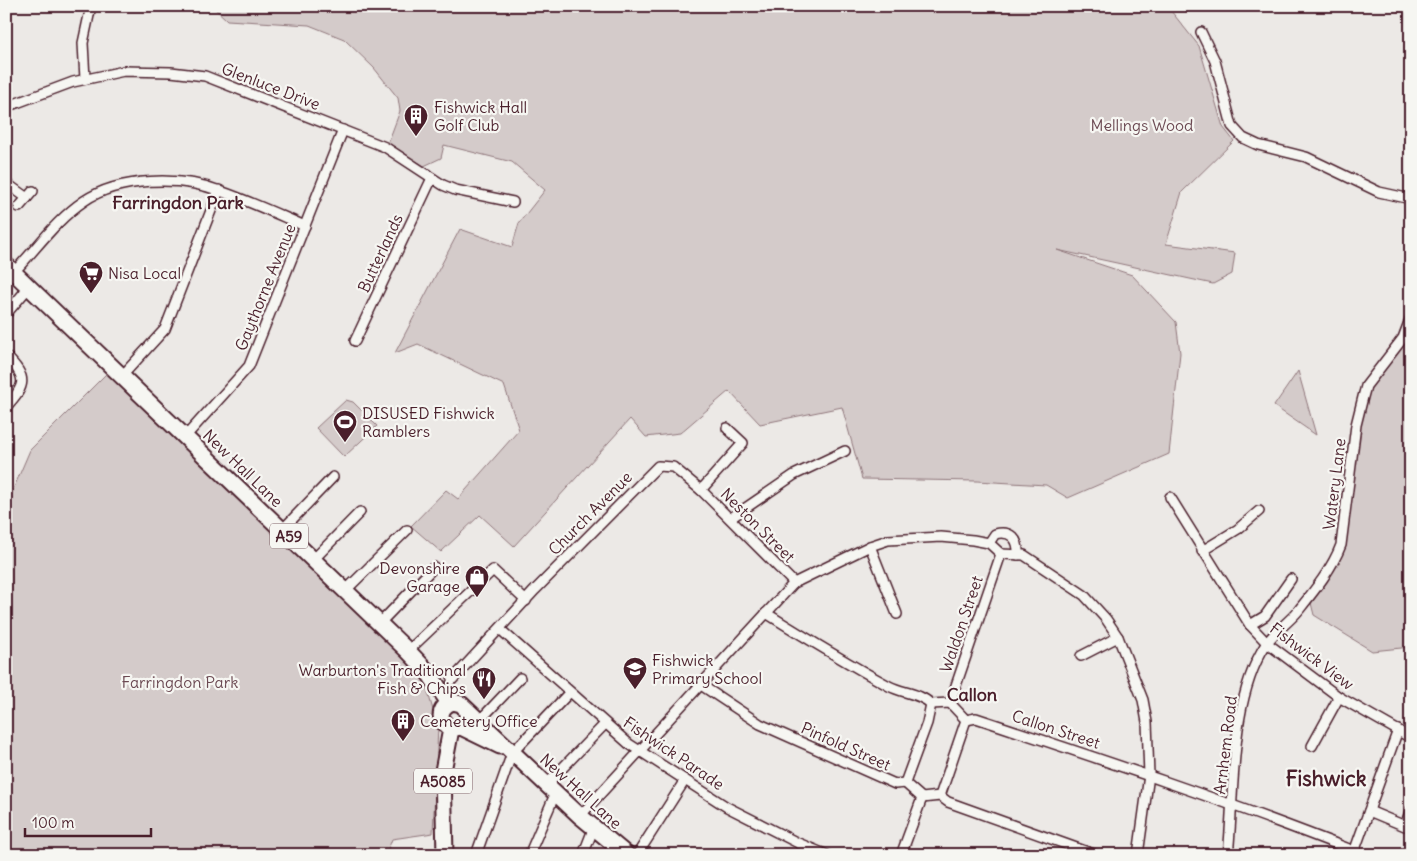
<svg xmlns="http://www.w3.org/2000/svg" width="1417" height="861" viewBox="0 0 1417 861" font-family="Delius,sans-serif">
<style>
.green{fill:#d4cbca;stroke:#8f757a}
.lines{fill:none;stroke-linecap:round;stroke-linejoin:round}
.street-casing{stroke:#4a1f2b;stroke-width:12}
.highway-casing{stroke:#4a1f2b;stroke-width:19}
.street{stroke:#f6f6f2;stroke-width:9}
.highway{stroke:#f6f6f2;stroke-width:15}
.labels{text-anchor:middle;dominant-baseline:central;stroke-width:4.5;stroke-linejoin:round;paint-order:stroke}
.shield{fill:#f6f6f2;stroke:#7e6067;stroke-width:1}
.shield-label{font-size:15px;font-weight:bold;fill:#4a1f2b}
.street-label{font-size:16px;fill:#4a1f2b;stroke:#f6f6f2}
.poi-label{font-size:16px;fill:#4a1f2b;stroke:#f6f6f2;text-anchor:start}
.park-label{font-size:16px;fill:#6c4a53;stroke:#f6f6f2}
.neighbourhood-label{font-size:18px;font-weight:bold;fill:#4a1f2b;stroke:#f6f6f2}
.district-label{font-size:21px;font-weight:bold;fill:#4a1f2b;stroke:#f6f6f2}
</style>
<rect width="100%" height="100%" fill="#ece9e6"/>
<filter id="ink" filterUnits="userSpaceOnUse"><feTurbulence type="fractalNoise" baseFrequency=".02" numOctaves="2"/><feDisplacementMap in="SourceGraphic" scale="10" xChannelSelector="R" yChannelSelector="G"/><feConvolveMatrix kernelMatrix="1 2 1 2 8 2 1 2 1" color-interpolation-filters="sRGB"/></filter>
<g filter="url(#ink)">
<g class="green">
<polygon points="212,6 1167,6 1199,46 1223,127 1234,141 1182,192 1166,244 1235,253 1232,274 1213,284 1057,250 1132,275 1176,322 1180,353 1169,454 1068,498 1046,485 977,481 862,479 842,407 760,424 729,391 680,433 646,437 630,419 514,546 480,515 441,552 411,526 446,490 458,499 519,430 504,385 418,344 395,353 460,229 512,247 519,223 545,190 512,162 444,145 441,158 424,166 388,143 400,111 398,98 374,68 344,39 309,25 227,20"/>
<polygon points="1399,340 1411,342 1411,647 1372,651 1314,615 1309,595 1335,559 1366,386"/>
<polygon points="1298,371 1316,435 1274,406"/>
<polygon points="108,372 424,678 438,728 433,833 392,839 386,855 6,855 6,506 30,450"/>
<polygon points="346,400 353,402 377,426 344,457 316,428"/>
</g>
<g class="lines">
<defs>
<g id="street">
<polyline points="1201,32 1215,61 1232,126 1243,138 1258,145 1306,157 1379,192 1411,199"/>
<polyline points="85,79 83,43 91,6"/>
<polyline points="6,107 73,82 124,71 171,72 205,76 385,147 443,185 455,190 513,202"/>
<polyline points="6,186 9,185 27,198"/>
<polyline points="19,207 33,191"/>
<path d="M14 272C36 249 57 219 84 201 119 177 181 176 220 191 249 201 277 214 305 226"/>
<polyline points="6,314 29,287"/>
<polyline points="355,341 432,178"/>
<path d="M6 356C28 378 26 385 6 407"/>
<polyline points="122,376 165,329 219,190"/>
<polyline points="185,437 249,366 343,130"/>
<polyline points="701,490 794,583"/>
<polyline points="1170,497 1250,625 1267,643 1339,697 1411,738"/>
<polyline points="731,518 794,475 845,451"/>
<polyline points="282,530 333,477"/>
<path d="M989 543 995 534C1011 530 1019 539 1018 555"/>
<polyline points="870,546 897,614"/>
<polyline points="1202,551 1238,529 1259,511"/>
<polyline points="1001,554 1024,555 1084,595 1106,619 1118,637 1143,700 1147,722 1149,775 1138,855"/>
<polyline points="313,560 360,512"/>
<polyline points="345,591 407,530"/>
<path d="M766 613C806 638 847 663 889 686 902 693 920 693 931 704L950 703 966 720"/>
<polyline points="379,624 434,567"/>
<polyline points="1250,625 1265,616 1291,579"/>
<polyline points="501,630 629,744 727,807 798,843 827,855"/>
<polyline points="408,651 493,570 526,601"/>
<polyline points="1081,656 1118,637"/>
<polyline points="452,680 535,590 658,466 673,467 701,490 743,443 727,428"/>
<polyline points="701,685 760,724 895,784 905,783"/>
<polyline points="950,703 1001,554"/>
<polyline points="480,720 520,678"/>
<path d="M966 720 976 718C1103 760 1230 802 1354 851"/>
<polyline points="1312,746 1339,697"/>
<polyline points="905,783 922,798 940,796 948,802 1096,855"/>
<polyline points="905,783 927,723 931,704"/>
<polyline points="547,784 605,724"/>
<polyline points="940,796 966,720"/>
<polyline points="1369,811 1405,826 1411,809"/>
<polyline points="580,816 794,583 870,546 888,540 941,537 973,540 989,543 1001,554"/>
<polyline points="476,855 512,753 570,692"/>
<polyline points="529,855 556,792"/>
<polyline points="583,855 594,827"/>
<polyline points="637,855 685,780"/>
<polyline points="901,855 922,798"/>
<path d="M1228 855C1235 789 1229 701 1266 644 1274 632 1288 623 1298 611 1314 591 1332 569 1341 545L1356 425 1363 397 1366 386 1403 338 1411 317"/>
<polyline points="1353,855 1398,730"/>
</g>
<g id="highway">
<polyline points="6,265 408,651 428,672 449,703"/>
<path d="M466 710 468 718 461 727 451 729 442 721C439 711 444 705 453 702L461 704 580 816 627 855"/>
<polyline points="461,727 500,746"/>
<polyline points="445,855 443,771 451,729"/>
</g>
</defs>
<use href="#street" class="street-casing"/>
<use href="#highway" class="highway-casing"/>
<use href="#street" class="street"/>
<use href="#highway" class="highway"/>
</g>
</g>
<defs>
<symbol id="building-pin" viewBox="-11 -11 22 30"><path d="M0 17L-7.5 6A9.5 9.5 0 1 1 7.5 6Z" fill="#4a1f2b" stroke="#f6f6f2"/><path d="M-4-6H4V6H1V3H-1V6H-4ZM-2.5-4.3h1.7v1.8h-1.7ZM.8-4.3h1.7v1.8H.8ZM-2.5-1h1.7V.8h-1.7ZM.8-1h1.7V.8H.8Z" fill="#fff"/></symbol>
<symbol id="supermarket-pin" viewBox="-11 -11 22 30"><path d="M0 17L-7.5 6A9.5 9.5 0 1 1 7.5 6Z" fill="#4a1f2b" stroke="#f6f6f2"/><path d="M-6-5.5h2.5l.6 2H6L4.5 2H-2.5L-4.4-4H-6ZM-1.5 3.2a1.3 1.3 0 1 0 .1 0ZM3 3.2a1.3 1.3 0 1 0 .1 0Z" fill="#fff"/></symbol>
<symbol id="stadium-pin" viewBox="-11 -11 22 30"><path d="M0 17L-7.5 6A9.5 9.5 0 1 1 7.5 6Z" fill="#4a1f2b" stroke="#f6f6f2"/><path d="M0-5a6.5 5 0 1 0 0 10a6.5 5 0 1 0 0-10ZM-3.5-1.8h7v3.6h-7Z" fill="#fff"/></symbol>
<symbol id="shop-pin" viewBox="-11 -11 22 30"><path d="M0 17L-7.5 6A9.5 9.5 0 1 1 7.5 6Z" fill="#4a1f2b" stroke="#f6f6f2"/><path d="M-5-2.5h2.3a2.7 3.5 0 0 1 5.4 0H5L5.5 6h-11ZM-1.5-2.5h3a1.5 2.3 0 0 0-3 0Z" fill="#fff"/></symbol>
<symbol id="school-pin" viewBox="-11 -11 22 30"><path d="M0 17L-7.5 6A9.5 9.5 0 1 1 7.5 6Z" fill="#4a1f2b" stroke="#f6f6f2"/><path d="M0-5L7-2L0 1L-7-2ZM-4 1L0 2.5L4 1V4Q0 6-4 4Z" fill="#fff"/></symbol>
<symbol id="restaurant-pin" viewBox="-11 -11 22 30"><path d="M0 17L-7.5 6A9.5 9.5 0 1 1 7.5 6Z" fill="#4a1f2b" stroke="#f6f6f2"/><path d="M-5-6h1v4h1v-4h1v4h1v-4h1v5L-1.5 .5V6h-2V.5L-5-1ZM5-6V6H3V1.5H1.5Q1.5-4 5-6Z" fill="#fff"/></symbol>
</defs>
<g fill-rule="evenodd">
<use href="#building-pin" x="402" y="102" width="28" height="38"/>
<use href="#supermarket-pin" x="77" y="259" width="28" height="38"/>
<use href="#stadium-pin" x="331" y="408" width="28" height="38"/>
<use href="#shop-pin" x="463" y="563" width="28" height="38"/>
<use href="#school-pin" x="621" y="655" width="28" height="38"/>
<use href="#restaurant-pin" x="470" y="665" width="28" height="38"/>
<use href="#building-pin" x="389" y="707" width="28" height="38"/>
</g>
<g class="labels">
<g class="shield">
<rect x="270" y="523.5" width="38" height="25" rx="4"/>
<rect x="414" y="768.5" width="58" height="25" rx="4"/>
</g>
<g class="shield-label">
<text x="289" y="536">A59</text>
<text x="443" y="781">A5085</text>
</g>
<g class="street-label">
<text transform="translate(271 86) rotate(21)">Glenluce Drive</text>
<text transform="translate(380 253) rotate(-65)">Butterlands</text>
<text transform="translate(265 287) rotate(-68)">Gaythorne Avenue</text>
<text transform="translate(243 468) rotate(44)">New Hall Lane</text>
<text transform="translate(1334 484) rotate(-83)">Watery Lane</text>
<text transform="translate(590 513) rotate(-45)">Church Avenue</text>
<text transform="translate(758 525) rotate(45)">Neston Street</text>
<text transform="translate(961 624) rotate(-71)">Waldon Street</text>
<text transform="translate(1312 656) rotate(37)">Fishwick View</text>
<text transform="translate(1056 729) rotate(18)">Callon Street</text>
<text transform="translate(1225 745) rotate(-83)">Arnhem Road</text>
<text transform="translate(846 746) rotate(24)">Pinfold Street</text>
<text transform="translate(674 753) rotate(34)">Fishwick Parade</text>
<text transform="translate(581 791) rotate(42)">New Hall Lane</text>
</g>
<g class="poi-label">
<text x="434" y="107">Fishwick Hall<tspan x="434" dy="18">Golf Club</tspan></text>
<text x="108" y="273">Nisa Local</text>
<text x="362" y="413">DISUSED Fishwick<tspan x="362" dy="18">Ramblers</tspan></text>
<text x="460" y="568" text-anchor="end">Devonshire<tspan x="460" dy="18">Garage</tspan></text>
<text x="652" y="660">Fishwick<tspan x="652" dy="18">Primary School</tspan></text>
<text x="466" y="670" text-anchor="end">Warburton's Traditional<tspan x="466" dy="18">Fish &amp; Chips</tspan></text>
<text x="420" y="721">Cemetery Office</text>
</g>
<g class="park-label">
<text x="1142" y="125">Mellings Wood</text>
<text x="180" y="682">Farringdon Park</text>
</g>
<g class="neighbourhood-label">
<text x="178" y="202">Farringdon Park</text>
<text x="972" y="694">Callon</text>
</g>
<g class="district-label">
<text x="1326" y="778">Fishwick</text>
</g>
</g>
<rect width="1417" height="861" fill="none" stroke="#f6f6f2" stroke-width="25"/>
<rect x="12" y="12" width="1392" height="836" fill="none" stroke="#4a1f2b" stroke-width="2" filter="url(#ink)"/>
<path d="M25 828v8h126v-8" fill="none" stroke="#4a1f2b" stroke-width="2.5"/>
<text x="32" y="828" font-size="15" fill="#4a1f2b" stroke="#f6f6f2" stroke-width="4" paint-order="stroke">100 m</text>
</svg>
